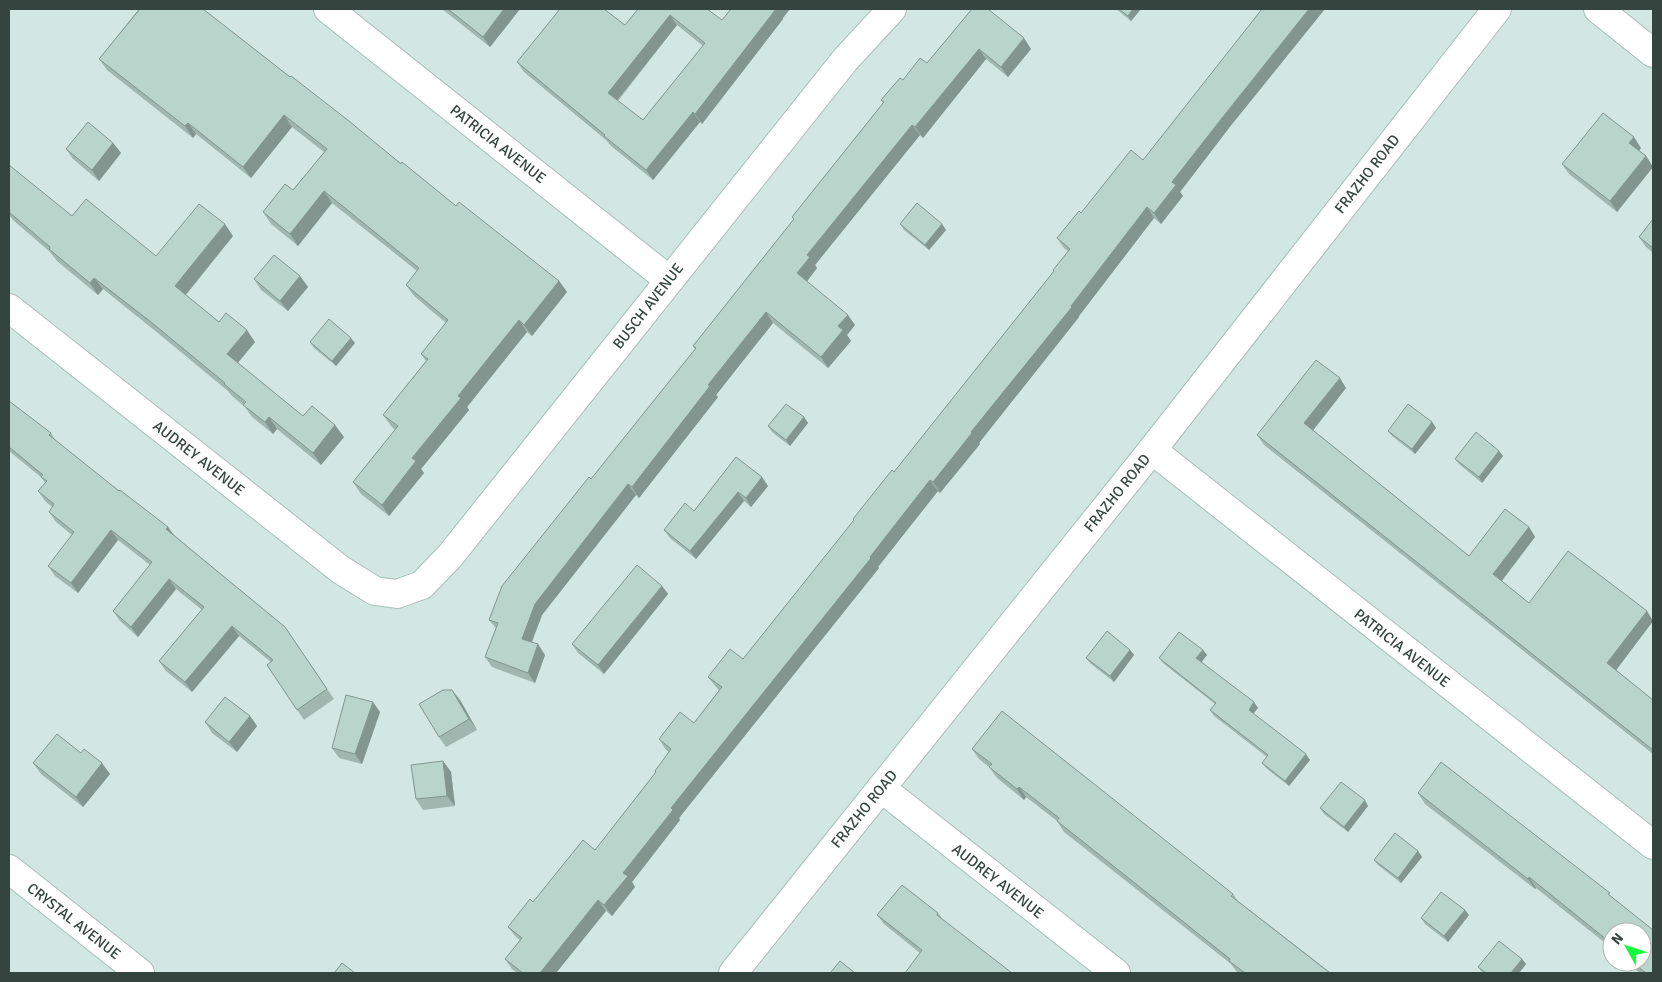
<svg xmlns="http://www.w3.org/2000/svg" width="1662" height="982" viewBox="0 0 1662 982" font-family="Signika,sans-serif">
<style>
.residential{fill:#d2e7e1;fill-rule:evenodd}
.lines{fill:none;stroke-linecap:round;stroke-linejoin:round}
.minor-casing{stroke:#a6bfb7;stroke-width:30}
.minor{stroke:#fff;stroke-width:28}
.wall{fill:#9fb7af;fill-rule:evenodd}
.shaded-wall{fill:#82958e}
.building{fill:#b9d5cb;stroke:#82958e;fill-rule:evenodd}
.labels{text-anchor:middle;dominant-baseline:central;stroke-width:4.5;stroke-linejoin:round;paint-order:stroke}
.street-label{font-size:15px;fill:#34453f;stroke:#fff}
</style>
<rect width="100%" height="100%" fill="#e4f3ef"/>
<path class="residential" d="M9 9H1653V973H9ZM1612 932H1642V962H1612Z"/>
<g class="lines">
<defs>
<g id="minor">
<polyline points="328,9 669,280"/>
<polyline points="1598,9 1653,53"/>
<polyline points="9,308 341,570 375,591 397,594 422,585 450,556 845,60 892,9"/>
<polyline points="1152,450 1653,845"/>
<polyline points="881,788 1116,973"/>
<polyline points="9,869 140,973"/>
<polyline points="733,973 1152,450 1497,9"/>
</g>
</defs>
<use href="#minor" class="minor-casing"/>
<use href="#minor" class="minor"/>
</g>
<g class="wall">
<polygon points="135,9 203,9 456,206 559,281 567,292 532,336 527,332 467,407 469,410 421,469 424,473 389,516 361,494 353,482 395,430 391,426 383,415 426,361 421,354 446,323 414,296 406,285 417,271 332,203 298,246 271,224 263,212 293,190 324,152 292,127 251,178 196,134 193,138 107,70 99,59 138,10"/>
<polygon points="442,9 520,9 490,47"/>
<path d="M638 9 722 20 783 18V19L702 124 700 122 653 180 611 146 606 140 524 72 517 62 625 25ZM677 25 703 46 643 120 618 101Z"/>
<polygon points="972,9 1031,49 1008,77 986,59 923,138 920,135 815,265 817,268 807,281 855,325 847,335 851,341 828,368 773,323 716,395 718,397 639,498 636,495 542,615 532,642 545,655 535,683 492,667 485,657 496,628 489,620 591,479 695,349 693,346 794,219 792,217 883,103 881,100 903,80 927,63"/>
<polygon points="1116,9 1141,9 1131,21"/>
<polygon points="1229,128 1180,192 1183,196 1161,224 1154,218 1079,316 1079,317 979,443 980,444 940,493 938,491 878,567 879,568 679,818 680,820 632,882 635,887 612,916 606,911 556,973 517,973 512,969 505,959 520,940 516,937 508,927 533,902 595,850 656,772 655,771 669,752 666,750 659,739 694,723 719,690 716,687 708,677 743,659 894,472 1054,271 1068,251 1064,248 1057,238 1081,213 1143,160"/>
<polygon points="113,143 121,153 99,181 73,159 66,149"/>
<polygon points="1641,148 1639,150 1646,156 1653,167 1617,212 1569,174 1562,164"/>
<polygon points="9,165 72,216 156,256 233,236 186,295 219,322 255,342 238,363 303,416 344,437 321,465 277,429 273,434 252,417 245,407 232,396 228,391 159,334 103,289 98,295 57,261 50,252 13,220 9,215"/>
<polygon points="1653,219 1653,253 1646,247 1639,237"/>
<polygon points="900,224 946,230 929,250 904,230"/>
<polygon points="300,276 308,287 288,311 261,290 254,279"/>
<polygon points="310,342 355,343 336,366 314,348"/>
<polygon points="1346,388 1313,430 1469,556 1529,527 1535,537 1502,581 1529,603 1653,621 1616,670 1653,700 1653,754 1264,445 1257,435"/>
<polygon points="9,401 51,433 56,441 119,491 168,527 174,535 285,627 334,699 304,720 267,665 271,662 239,636 192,692 166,671 159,661 202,610 176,589 138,637 120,621 113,611 150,565 118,540 78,593 55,576 48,566 72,535 56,522 49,512 52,507 45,501 38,491 45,483 42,478 9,451"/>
<polygon points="804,417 808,423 790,446 772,432 768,426"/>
<polygon points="1432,422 1436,428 1415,454 1392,436 1388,431"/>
<polygon points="1499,451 1503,456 1482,483 1459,464 1455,459"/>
<polygon points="736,457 768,486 751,507 744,501 696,559 670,538 664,530 694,511"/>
<polygon points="662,586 668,594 604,674 578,653 572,644"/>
<polygon points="1130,650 1134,655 1114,682 1090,663 1086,658"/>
<polygon points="1203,650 1207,655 1201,662 1258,708 1253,714 1310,760 1289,786 1266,768 1262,763 1267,757 1214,716 1210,710 1215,704 1163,663 1159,658"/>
<polygon points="460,700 477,730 446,747 439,737"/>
<polygon points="380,712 362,764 339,758 332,748"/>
<polygon points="250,716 257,726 237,752 212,733 205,722"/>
<polygon points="972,749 1233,894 1238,901 1331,973 1239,973 1236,971 1231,964 1064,832 1057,821 1026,797 1024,800 997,778 989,767 979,759"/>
<polygon points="443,761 451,772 455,806 423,810 416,799"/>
<polygon points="33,763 110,774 83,807 41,774"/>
<polygon points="1418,793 1614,899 1653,973 1640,973 1626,962 1642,962 1612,932 1612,950 1609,946 1536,888 1535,889 1425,804"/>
<polygon points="1368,806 1348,832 1324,814 1320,808"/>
<polygon points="1418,851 1422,857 1401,883 1378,865 1374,860"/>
<polygon points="938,913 942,918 920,953 884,924 877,915"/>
<polygon points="1469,915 1448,942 1425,924 1421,918"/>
<polygon points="1522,959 1526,964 1519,973 1483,973 1478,967"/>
</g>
<g class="shaded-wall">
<polygon points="504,9 520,9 490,47 483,37"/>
<polygon points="775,9 790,9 783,18 783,19 702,124 695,114"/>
<polygon points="1133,9 1141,9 1131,21 1128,16"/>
<polygon points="1309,9 1325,9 1229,128 1180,192 1183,196 1161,224 1154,213 1172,182 1222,118"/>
<polygon points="670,15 677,25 615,103 608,93"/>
<polygon points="1024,38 1031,49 1008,77 1001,67"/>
<polygon points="979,49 986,59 923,138 915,127"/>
<polygon points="693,112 700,122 653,180 646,170"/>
<polygon points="284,115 292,127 251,178 243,167"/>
<polygon points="188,123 196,134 193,138 185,126"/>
<polygon points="912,125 920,135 815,265 817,268 805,284 797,273 807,255"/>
<polygon points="1634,137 1641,148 1637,153 1629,143"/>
<polygon points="113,143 121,153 99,181 92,170"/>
<polygon points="1646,156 1653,167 1617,212 1610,201"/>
<polygon points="324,191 332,203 298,246 290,234"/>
<polygon points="1147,207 1154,218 1079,316 1079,317 979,443 980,444 940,493 933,482 971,432 1071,306"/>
<polygon points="225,224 233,236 183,298 175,286"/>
<polygon points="942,224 946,230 929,250 925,245"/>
<polygon points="300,276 308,287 288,311 280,301"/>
<polygon points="94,278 103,289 98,295 90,283"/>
<polygon points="559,281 567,292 532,336 524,325"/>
<polygon points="766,312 773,323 716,395 718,397 639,498 632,487 708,385"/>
<polygon points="848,315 855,325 847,335 851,341 828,368 821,357 838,326"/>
<polygon points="519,320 527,332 467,407 469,410 421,469 424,473 389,516 382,505 412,458 458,396"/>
<polygon points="247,330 255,342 235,366 227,354"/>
<polygon points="351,338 355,343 336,366 332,361"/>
<polygon points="1340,378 1346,388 1311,433 1304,423"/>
<polygon points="269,417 277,429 273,434 265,422"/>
<polygon points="804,417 808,423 790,446 786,440"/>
<polygon points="1432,422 1436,428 1415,454 1412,449"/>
<polygon points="335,425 344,437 321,465 313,453"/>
<polygon points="1499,451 1503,456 1482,483 1479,477"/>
<polygon points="762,477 768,486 751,507 746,498"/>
<polygon points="930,480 938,491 878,567 879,568 679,818 680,820 632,882 635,887 612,916 604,905 623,873 671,808"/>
<polygon points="628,484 636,495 542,615 529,649 522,639 535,604"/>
<polygon points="738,492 744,501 696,559 690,551"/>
<polygon points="168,527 175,537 166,529"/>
<polygon points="1529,527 1535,537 1499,584 1493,574"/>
<polygon points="111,530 118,540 78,593 71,583"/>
<polygon points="169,579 176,589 138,637 131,627"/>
<polygon points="662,586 668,594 604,674 598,665"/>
<polygon points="1647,611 1653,621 1614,673 1607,663"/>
<polygon points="232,626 239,636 192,692 185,682"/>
<polygon points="538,644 545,655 535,683 528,673"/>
<polygon points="1130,650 1134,655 1114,682 1110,676"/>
<polygon points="1203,650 1207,655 1200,664 1196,658"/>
<polygon points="452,690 460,700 477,730 469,719"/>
<polygon points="373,702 380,712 362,764 355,754"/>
<polygon points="1254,702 1258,708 1252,715 1249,710"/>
<polygon points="250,716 257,726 237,752 229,742"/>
<polygon points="1306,754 1310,760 1289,786 1285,781"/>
<polygon points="443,761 451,772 455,806 447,796"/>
<polygon points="102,763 110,774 83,807 76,797"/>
<polygon points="1019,787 1026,797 1024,800 1017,789"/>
<polygon points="1365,800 1368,806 1348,832 1344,827"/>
<polygon points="1418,851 1422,857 1401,883 1398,878"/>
<polygon points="1529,877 1536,888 1535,889 1528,879"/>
<polygon points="598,900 606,911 556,973 540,973"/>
<polygon points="1465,910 1469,915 1448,942 1444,936"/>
<polygon points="1522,959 1526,964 1519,973 1511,973"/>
</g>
<g class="building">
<polygon points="140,9 203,9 290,77 291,76 349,121 401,164 402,162 456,206 459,202 559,281 524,325 519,320 458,396 461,398 412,458 416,461 382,505 353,482 398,426 383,415 428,359 421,354 448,320 406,285 419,268 324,191 290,234 263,212 285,184 293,190 327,149 284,115 243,167 188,123 185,126 99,59"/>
<polygon points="448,9 504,9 483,37"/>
<path d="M560 9H604L625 25 638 9H707L722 20 731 9H776L695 114 693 112 646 170 604 136 605 135 517 62ZM670 15 705 43 643 120 608 93Z"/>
<polygon points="972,9 988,9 1024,38 1001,67 979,49 915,127 912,125 807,255 810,257 797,273 848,315 838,326 843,330 821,357 766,312 708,385 710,386 632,487 628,484 535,604 522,639 538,644 528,673 485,657 498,623 489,620 502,586 589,477 591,479 696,348 693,346 794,219 792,217 884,102 881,100 900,78 903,80 920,58 927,63"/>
<polygon points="1119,9 1133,9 1128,16"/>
<polygon points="1262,9 1309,9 1222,118 1172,182 1176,185 1154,213 1147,207 1071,306 1072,307 971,432 972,433 933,482 930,480 870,557 871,558 671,808 673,810 623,873 628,876 604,905 598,900 540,973 523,973 505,959 522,938 508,927 530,899 533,902 583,840 595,850 656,772 655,771 671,749 659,739 680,712 694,723 722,687 708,677 730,649 743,659 854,520 853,519 892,470 894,472 1054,271 1053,270 1070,249 1057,238 1079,211 1081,213 1131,150 1143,160"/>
<polygon points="1603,113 1634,137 1629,143 1646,156 1610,201 1562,164"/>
<polygon points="88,122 113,143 92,170 66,149"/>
<polygon points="9,165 72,216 86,199 156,256 199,204 225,224 175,286 219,322 226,313 247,330 227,354 303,416 312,406 335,425 313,453 269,417 265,422 243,405 246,402 224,384 225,383 151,322 94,278 90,283 49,249 50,247 9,212"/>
<polygon points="917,203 942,224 925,245 900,224"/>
<polygon points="1653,219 1653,248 1639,237"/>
<polygon points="274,255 300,276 280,301 254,279"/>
<polygon points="329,319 351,338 332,361 310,342"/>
<polygon points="1316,360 1340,378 1304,423 1469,556 1505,509 1529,527 1493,574 1529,603 1568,551 1647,611 1607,663 1653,700 1653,750 1257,435"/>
<polygon points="9,401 51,433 49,435 119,491 120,490 168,527 166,529 285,627 327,689 297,710 267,665 273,660 232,626 185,682 159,661 204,607 169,579 131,627 113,611 152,562 111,530 71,583 48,566 74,532 49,512 54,504 38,491 47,481 41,477 43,475 9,447"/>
<polygon points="786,404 804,417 786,440 768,426"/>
<polygon points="1408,404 1432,422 1412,449 1388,431"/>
<polygon points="1476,432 1499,451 1479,477 1455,459"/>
<polygon points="736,457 762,477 746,498 738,492 690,551 664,530 685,503 694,511"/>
<polygon points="637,565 662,586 598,665 572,644"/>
<polygon points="1107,631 1130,650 1110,676 1086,658"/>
<polygon points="1179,632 1203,650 1196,658 1254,702 1249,710 1306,754 1285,781 1262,763 1268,755 1210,710 1216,703 1159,658"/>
<polygon points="443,690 452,690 469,719 439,737 419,704"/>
<polygon points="346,695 373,702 355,754 332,748"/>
<polygon points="225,697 250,716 229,742 205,722"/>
<polygon points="1002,711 1233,894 1231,896 1330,973 1245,973 1229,961 1230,959 1057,821 1059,818 1019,787 1017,789 989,767 992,764 972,749"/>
<polygon points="57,734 81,753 84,749 102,763 76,797 33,763"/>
<polygon points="443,761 447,796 416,799 411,765"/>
<polygon points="1441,762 1610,893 1608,894 1653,930 1653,973 1646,973 1632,962 1642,962 1642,932 1612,932 1612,947 1606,942 1607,940 1529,877 1528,879 1418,793"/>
<polygon points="1341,782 1365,800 1344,827 1320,808"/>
<polygon points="1395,833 1418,851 1398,878 1374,860"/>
<polygon points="902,885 938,913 937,915 1012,973 905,973 922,950 877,915"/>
<polygon points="1441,892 1465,910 1444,936 1421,918"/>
<polygon points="1499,941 1522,959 1511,973 1486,973 1478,967"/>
<polygon points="840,961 855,973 830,973"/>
<polygon points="342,963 355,973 334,973"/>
</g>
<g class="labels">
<g class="street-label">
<text transform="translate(498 144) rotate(38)">PATRICIA AVENUE</text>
<text transform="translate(1367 174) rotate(-52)">FRAZHO ROAD</text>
<text transform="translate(648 306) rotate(-52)">BUSCH AVENUE</text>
<text transform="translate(199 458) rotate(38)">AUDREY AVENUE</text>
<text transform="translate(1117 493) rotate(-51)">FRAZHO ROAD</text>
<text transform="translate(1402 648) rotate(38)">PATRICIA AVENUE</text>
<text transform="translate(864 809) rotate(-51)">FRAZHO ROAD</text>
<text transform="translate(998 881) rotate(38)">AUDREY AVENUE</text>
<text transform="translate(74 921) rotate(38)">CRYSTAL AVENUE</text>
</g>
</g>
<rect width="1662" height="982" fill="none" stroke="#34453f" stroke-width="20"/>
<g transform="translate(1627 947) rotate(310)"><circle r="24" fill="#ffffff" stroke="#aeb5b2"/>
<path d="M0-4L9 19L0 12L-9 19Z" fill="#0fff3a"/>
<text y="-8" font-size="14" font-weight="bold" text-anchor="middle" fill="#34453f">N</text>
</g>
</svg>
